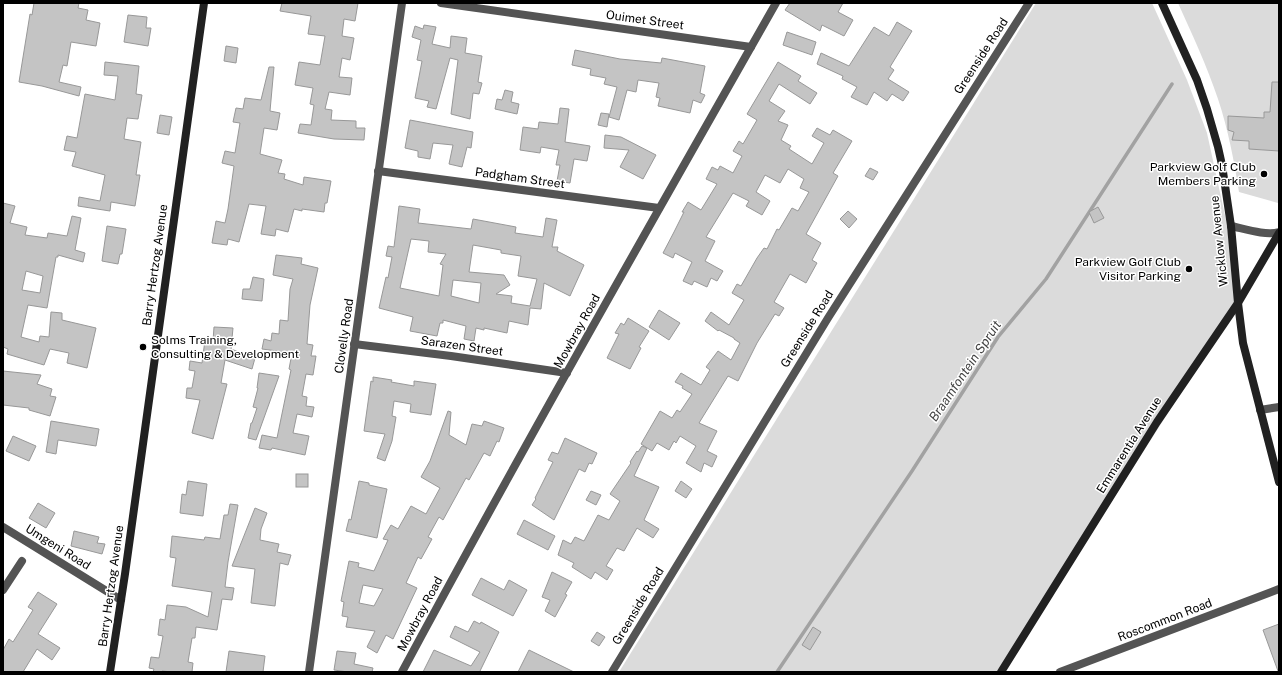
<svg xmlns="http://www.w3.org/2000/svg" width="1282" height="675" viewBox="0 0 1282 675" font-family="'Public Sans',sans-serif">
<style>
.green{fill:#dbdbdb}
.lines{fill:none;stroke-linecap:round;stroke-linejoin:round}
.stream{stroke:#a2a2a2;stroke-width:3.5}
.building{fill:#c4c4c4;stroke:#989898;fill-rule:evenodd}
.street{stroke:#545454;stroke-width:8}
.secondary{stroke:#212121;stroke-width:8}
.poi-dot{fill:#000;stroke:#fff;stroke-width:1.5}
.labels{text-anchor:middle;dominant-baseline:central;stroke-width:3;stroke-linejoin:round;paint-order:stroke}
.street-label{font-size:12px;fill:#000;stroke:#fff}
.poi-label{font-size:12px;fill:#000;stroke:#fff;text-anchor:end}
.water-label{font-size:13px;font-style:italic;fill:#434343;stroke:#fff}
</style>
<rect width="100%" height="100%" fill="#fff"/>
<g class="green">
<polygon points="1036,3 1152,3 1187,80 1207,133 1226,220 1238,303 1003,672 619,672"/>
<path d="M1178 3H1279V202L1278 203 1239 192C1234 160 1228 129 1218 99 1207 66 1192 34 1178 3Z"/>
</g>
<g class="lines">
<polyline class="stream" points="777,672 912,471 998,337 1046,279 1172,84"/>
</g>
<g class="building">
<polygon points="34,3 79,3 78,8 88,10 86,20 100,23 96,46 71,42 67,66 63,65 59,82 81,87 79,96 42,86 19,82 30,14 32,15"/>
<polygon points="282,3 358,3 355,21 344,19 342,36 354,38 350,60 342,58 339,77 352,78 350,95 329,92 325,109 332,110 331,120 356,121 356,128 365,128 364,140 334,139 298,133 300,124 311,125 314,105 310,104 313,88 295,85 299,62 320,65 325,36 308,34 311,16 280,11"/>
<polygon points="790,3 843,3 838,12 853,20 844,36 822,25 820,31 785,10"/>
<polygon points="128,15 147,17 146,28 151,28 148,46 124,42"/>
<polygon points="897,22 912,31 890,67 894,70 888,79 909,92 903,101 892,94 887,101 874,92 867,105 851,97 857,87 842,79 843,76 817,64 821,53 849,66 874,27 889,36"/>
<polygon points="424,25 436,27 432,44 450,48 451,36 467,38 465,53 482,56 478,82 482,83 479,94 473,93 470,119 451,114 458,60 450,58 436,109 427,107 429,101 415,98 422,61 417,60 421,40 412,37 415,26 423,29"/>
<polygon points="787,32 816,42 812,55 783,45"/>
<polygon points="226,46 238,48 236,63 224,61"/>
<polygon points="575,50 620,59 661,63 662,58 705,66 700,93 705,95 701,103 693,100 690,113 658,106 660,98 656,97 659,83 638,80 636,92 627,90 619,120 609,117 617,87 604,84 606,78 590,75 591,69 572,65"/>
<polygon points="105,62 139,66 136,94 142,95 138,119 127,118 124,139 141,142 136,175 140,175 135,206 111,202 110,211 78,206 79,197 100,201 105,175 72,166 76,152 64,150 67,136 77,138 85,94 115,100 118,76 104,75"/>
<polygon points="778,62 801,76 798,81 817,93 810,104 779,84 769,101 785,111 778,121 788,125 781,140 791,146 789,149 812,164 824,143 812,136 817,128 830,135 833,130 852,141 833,173 838,176 806,234 821,243 812,260 817,263 806,283 790,274 774,302 784,308 779,316 775,314 757,343 738,381 728,376 699,423 717,431 707,451 717,456 712,467 704,463 701,472 686,463 696,446 680,436 676,443 674,441 669,450 657,443 652,451 641,444 660,411 672,418 677,410 680,412 692,394 682,388 683,386 675,382 681,373 701,385 710,370 706,367 718,351 731,360 740,343 734,339 734,338 719,330 718,331 705,321 711,312 729,325 744,300 732,293 737,284 741,286 757,258 764,248 767,249 777,229 779,230 792,208 798,211 809,192 800,188 804,179 788,169 780,183 765,175 756,192 770,201 762,215 746,206 749,201 733,193 706,237 715,241 705,261 723,271 717,281 711,278 707,287 694,281 692,285 683,281 692,262 675,253 673,258 663,253 674,232 684,212 682,212 688,202 701,210 717,184 706,179 712,167 718,170 720,166 733,173 742,156 733,151 739,141 743,144 757,120 747,114"/>
<polygon points="269,67 274,67 270,111 280,113 277,130 264,128 260,154 282,160 278,173 285,174 284,179 303,185 304,177 331,181 327,203 325,203 324,212 302,209 302,211 294,209 288,232 276,229 275,236 261,234 266,206 249,204 239,242 228,239 227,245 212,243 216,221 225,223 228,209 234,166 222,163 225,151 235,153 240,123 233,122 236,108 243,109 245,98 261,100"/>
<polygon points="1272,82 1279,82 1279,151 1249,149 1249,141 1232,140 1234,132 1228,130 1228,116 1264,118 1264,112 1270,112"/>
<polygon points="505,90 513,92 511,102 519,104 517,114 495,109 497,99 502,100"/>
<polygon points="560,108 569,109 565,142 590,146 587,161 574,159 570,183 557,181 560,165 556,165 559,150 541,147 540,153 520,150 523,127 538,129 539,122 558,124"/>
<polygon points="601,113 609,114 607,127 598,125"/>
<polygon points="160,115 172,117 169,135 157,133"/>
<polygon points="410,120 473,132 471,148 467,147 462,167 449,164 453,145 433,143 430,159 418,157 418,151 405,148"/>
<polygon points="605,135 621,137 656,155 643,179 620,167 629,150 604,148"/>
<polygon points="870,168 878,172 873,180 865,176"/>
<path d="M3 203 15 206 10 223 27 227 25 235 47 238 48 233 67 236 72 216 81 218 75 250 85 253 83 262 58 255V257H56L47 308 28 305 21 337 39 342 40 336 49 337 51 312 62 313V320L96 328 87 368 67 363 69 353 50 349 44 365 7 354 8 349 3 347ZM26 271 43 276 40 293 22 290Z"/>
<path d="M399 206 420 209 418 223 471 229 473 219 516 227 515 233 543 237 546 218 557 220 552 247H558L557 251 584 265 570 296 544 283 541 309 530 308 528 325 509 321 507 333 484 328V330L476 328 474 341 464 339 466 326 443 320V323H440L437 336 410 331 413 317 379 308 386 277 388 278 392 257 386 256 388 246 394 247ZM411 239 429 241 428 252 446 254 440 264 443 265 439 296 400 288ZM473 245 501 250V253L521 256 518 276 537 279 530 306 511 303 512 296 496 294 510 285 504 275 469 272ZM453 280 481 283 479 303 451 296Z"/>
<polygon points="1098,207 1104,218 1094,223 1089,212"/>
<polygon points="848,211 857,219 849,228 840,219"/>
<polygon points="107,226 126,229 122,254 120,254 118,264 102,261"/>
<polygon points="276,255 302,258 301,264 318,268 310,305 307,344 313,345 311,356 316,356 313,375 306,374 302,396 307,397 306,406 314,407 312,417 297,414 293,433 309,436 305,455 272,448 271,450 259,448 262,435 277,438 291,370 289,369 292,353 262,349 264,339 271,341 272,333 279,334 280,320 288,321 290,289 293,279 273,275"/>
<polygon points="253,277 264,279 262,301 242,299 243,289 250,289"/>
<polygon points="659,310 680,323 669,340 649,327"/>
<polygon points="628,318 649,331 639,347 641,348 630,369 607,358 619,334 615,333 621,323 624,325"/>
<polygon points="214,327 233,328 231,349 255,358 252,369 225,360 221,383 227,384 213,439 192,433 200,400 186,398 187,388 192,388 195,371 189,370 190,361 202,363 205,340 213,341"/>
<polygon points="3,371 41,375 37,384 52,389 50,396 56,397 50,416 29,410 29,408 3,405"/>
<polygon points="259,373 279,376 256,440 248,438 251,423 252,423 257,408 253,407 258,388 257,388"/>
<polygon points="373,377 392,380 391,382 414,386 414,381 436,384 431,415 410,412 411,404 394,401 392,416 396,417 392,441 385,461 377,458 385,434 364,431 371,381 373,382"/>
<path d="M448 411 451 412 449 435 466 445 472 424 482 426 484 421 504 428 499 442 497 441 490 456 484 453 469 480 466 478 443 520 439 517 428 537 432 539 421 559 418 557 406 583 417 588 393 639 386 635 377 653 367 647 375 631 346 627 348 617 342 616 344 602 341 601 349 561 359 563 358 567 374 571 388 540 383 539 391 525 398 529 411 506 426 514 440 488 421 477 430 461ZM363 585 383 589 374 606 359 603Z"/>
<polygon points="51,421 99,429 96,446 58,440 56,454 46,452"/>
<polygon points="13,436 36,446 29,461 6,451"/>
<polygon points="565,438 597,453 592,464 589,463 585,472 579,469 554,520 532,505 536,499 535,498 553,462 548,460 552,452 558,454"/>
<polygon points="642,446 647,448 634,476 659,487 644,520 659,529 653,538 637,528 624,551 617,548 606,566 613,570 607,580 595,572 591,579 572,567 574,563 558,555 563,540 571,544 575,537 584,541 598,515 609,520 620,501 610,494 631,463 630,462 637,451 638,452"/>
<rect x="296" y="474" width="12" height="13"/>
<polygon points="188,481 207,484 203,516 180,513 182,494 186,495"/>
<polygon points="359,481 369,483 369,485 387,489 377,538 346,531 349,519 351,520"/>
<polygon points="681,481 692,489 686,498 675,491"/>
<polygon points="591,491 601,495 596,505 586,500"/>
<polygon points="38,503 55,513 46,528 29,518"/>
<polygon points="230,504 238,505 228,562 225,587 234,588 232,600 222,599 217,630 196,627 195,638 192,638 188,662 193,663 192,672 172,672 162,671 162,672 153,672 154,669 149,668 151,657 159,658 163,636 158,635 160,619 165,620 167,605 186,607 208,617 212,592 172,586 176,558 170,557 172,536 204,540 205,537 220,539 224,515 228,515"/>
<polygon points="255,508 267,513 261,529 260,540 279,544 277,552 291,555 288,565 280,563 275,606 251,603 255,569 232,566"/>
<polygon points="524,520 555,536 548,550 517,534"/>
<polygon points="74,531 99,537 97,543 105,544 102,554 71,546"/>
<polygon points="552,572 572,582 565,594 567,595 555,617 545,611 550,600 542,597"/>
<polygon points="481,578 504,590 509,580 527,590 513,616 472,595"/>
<polygon points="38,592 57,604 38,634 60,648 52,660 37,649 23,672 3,672 3,650 9,639 13,642 33,610 28,607"/>
<polygon points="474,621 480,624 481,622 499,632 480,671 483,672 423,672 434,650 471,666 480,652 450,637 455,626 468,632"/>
<polygon points="1279,624 1279,671 1278,671 1263,630"/>
<polygon points="813,627 821,632 810,650 802,645"/>
<polygon points="597,632 605,637 599,646 591,641"/>
<polygon points="529,650 574,672 518,672"/>
<polygon points="229,651 265,656 263,672 226,672"/>
<polygon points="337,651 356,653 354,664 373,668 372,672 348,672 334,670"/>
</g>
<g class="lines">
<g class="street">
<polyline points="441,3 751,47"/>
<polyline points="378,171 659,208"/>
<path d="M1231 226C1245 229 1266 236 1279 232"/>
<polyline points="354,344 451,356 567,373"/>
<polyline points="1260,410 1279,407"/>
<polyline points="3,527 121,600"/>
<polyline points="3,590 22,561"/>
<polyline points="309,672 402,3"/>
<path d="M402 672C523 447 650 225 776 3"/>
<polyline points="612,672 828,318 1029,3"/>
<polyline points="1060,672 1279,589"/>
</g>
<g class="secondary">
<polyline points="1162,3 1197,80 1207,109 1218,147 1222,165 1231,226 1238,303 1243,343 1279,482"/>
<polyline points="110,672 125,574 204,3"/>
<polyline points="1001,672 1157,422 1238,303 1279,233"/>
</g>
</g>
<g class="poi-dot">
<circle cx="1264" cy="174" r="4"/>
<circle cx="1189" cy="269" r="4"/>
<circle cx="143" cy="347" r="4"/>
</g>
<g class="labels">
<g class="street-label">
<text transform="translate(645 20) rotate(8)">Ouimet Street</text>
<text transform="translate(981 56) rotate(-57)">Greenside Road</text>
<text transform="translate(520 178) rotate(8)">Padgham Street</text>
<text transform="translate(1219 241) rotate(-96)">Wicklow Avenue</text>
<text transform="translate(155 265) rotate(-82)">Barry Hertzog Avenue</text>
<text transform="translate(807 329) rotate(-58)">Greenside Road</text>
<text transform="translate(577 331) rotate(-61)">Mowbray Road</text>
<text transform="translate(344 336) rotate(-82)">Clovelly Road</text>
<text transform="translate(462 346) rotate(8)">Sarazen Street</text>
<text transform="translate(1129 445) rotate(-58)">Emmarentia Avenue</text>
<text transform="translate(58 547) rotate(32)">Umgeni Road</text>
<text transform="translate(111 586) rotate(-82)">Barry Hertzog Avenue</text>
<text transform="translate(638 606) rotate(-59)">Greenside Road</text>
<text transform="translate(420 614) rotate(-62)">Mowbray Road</text>
<text transform="translate(1165 620) rotate(-21)">Roscommon Road</text>
</g>
<g class="poi-label">
<text x="1256" y="167">Parkview Golf Club<tspan x="1256" dy="14">Members Parking</tspan></text>
<text x="1181" y="262">Parkview Golf Club<tspan x="1181" dy="14">Visitor Parking</tspan></text>
<text x="151" y="340" text-anchor="start">Solms Training,<tspan x="151" dy="14">Consulting &amp; Development</tspan></text>
</g>
<g class="water-label">
<text transform="translate(965 371) rotate(-56)">Braamfontein Spruit</text>
</g>
</g>
<rect width="1282" height="675" fill="none" stroke="#000000" stroke-width="8"/>
</svg>
